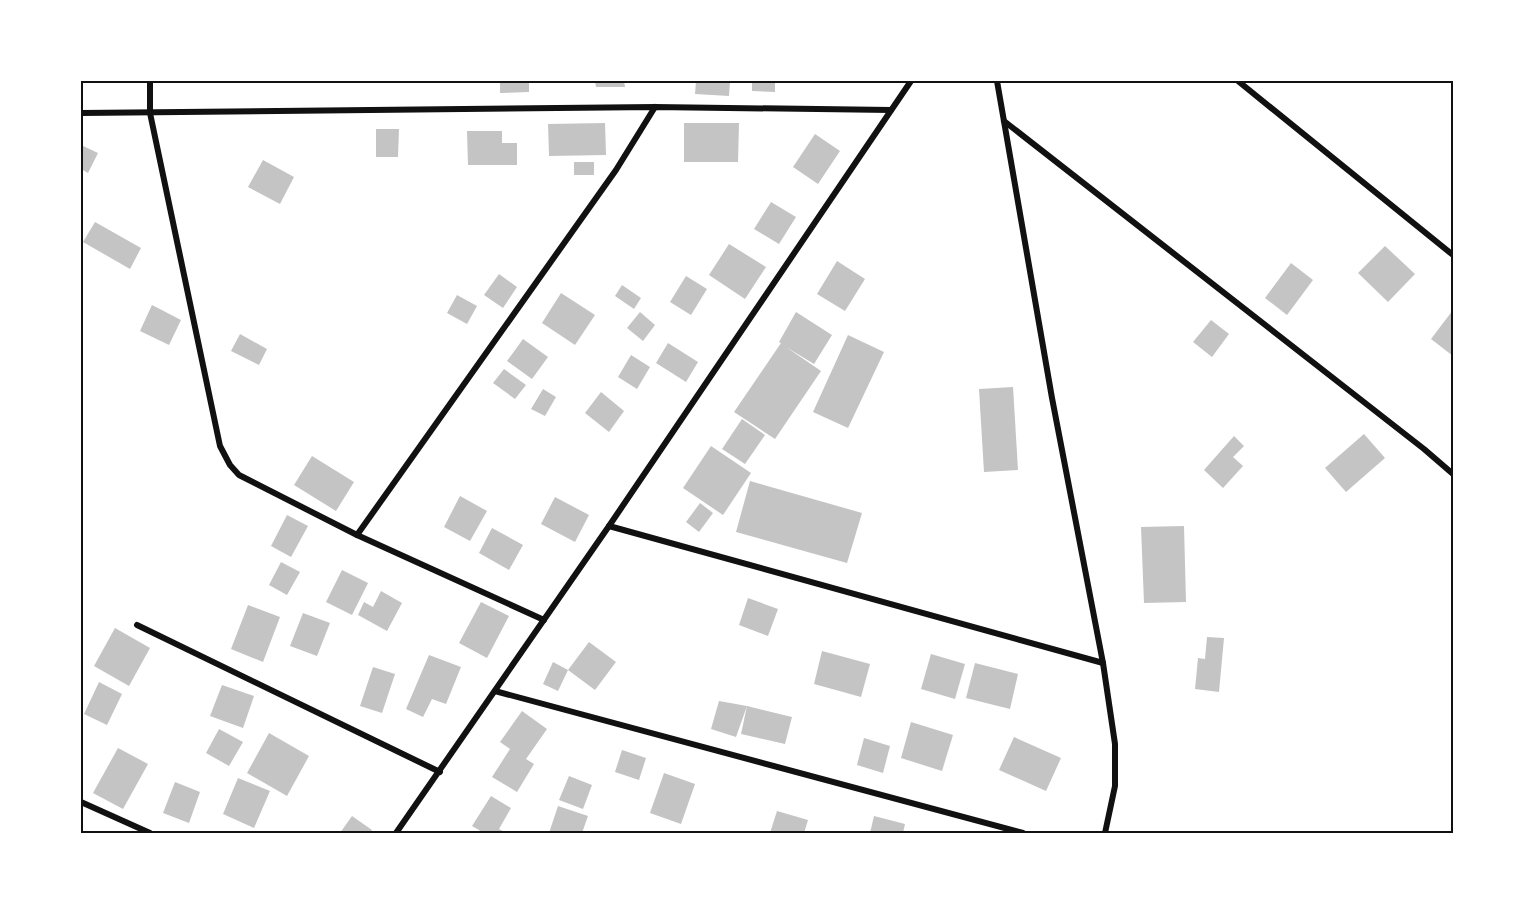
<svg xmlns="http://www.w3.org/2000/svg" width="1534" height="914" viewBox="0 0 1534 914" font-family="'Work Sans',sans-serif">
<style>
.building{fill:#c4c4c4}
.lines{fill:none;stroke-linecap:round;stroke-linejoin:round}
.minor{stroke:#111;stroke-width:6}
.neatline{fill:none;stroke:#111;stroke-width:2}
</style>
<rect width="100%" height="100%" fill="#fff"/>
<g class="building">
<polygon points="500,81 529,81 529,92 500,93"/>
<polygon points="595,81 624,81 625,87 596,87"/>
<polygon points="696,81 730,81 729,96 695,94"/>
<polygon points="752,81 775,81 775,92 752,91"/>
<polygon points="605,123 606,155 549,156 548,124"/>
<polygon points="684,123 739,123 738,162 684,162"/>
<polygon points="376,129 399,129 398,157 376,157"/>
<polygon points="467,131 502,131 502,143 517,143 517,165 468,165"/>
<polygon points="815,134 840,151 818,184 793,167"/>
<polygon points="81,145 98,153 88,173 81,169"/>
<polygon points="263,160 294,177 280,204 248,187"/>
<rect x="574" y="162" width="20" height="13"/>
<polygon points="771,202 796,217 779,244 754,229"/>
<polygon points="95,222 141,248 130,269 83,242"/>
<polygon points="729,244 766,267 745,299 709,275"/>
<polygon points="1385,246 1415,274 1388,302 1358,273"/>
<polygon points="837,261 865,279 845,311 817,294"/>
<polygon points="1291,263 1313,280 1287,315 1265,298"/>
<polygon points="499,274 517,287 503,308 484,295"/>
<polygon points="686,276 707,289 691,315 670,302"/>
<polygon points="622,285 641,298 634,309 615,296"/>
<polygon points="561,293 595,315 575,345 542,323"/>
<polygon points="457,295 477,306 467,324 447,313"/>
<polygon points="152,305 181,320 169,345 140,331"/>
<polygon points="1453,310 1453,356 1431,339"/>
<polygon points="640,312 655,325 643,341 627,328"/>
<polygon points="796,312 832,335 814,364 786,347 821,371 775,439 734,412 781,343 779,342"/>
<polygon points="1211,320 1229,334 1212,357 1193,342"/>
<polygon points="240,334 267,349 259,365 231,351"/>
<polygon points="848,335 884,352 848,428 813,412"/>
<polygon points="523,339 548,357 532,379 507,361"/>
<polygon points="668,343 698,362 686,382 656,363"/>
<polygon points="631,355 650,367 637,389 618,377"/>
<polygon points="504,369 526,385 515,399 493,383"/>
<polygon points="1013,387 1018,470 984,472 979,389"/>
<polygon points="543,389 556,397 545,416 531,409"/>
<polygon points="601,392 624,411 609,432 585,413"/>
<polygon points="742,419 765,435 745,464 722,449"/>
<polygon points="1364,434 1385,458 1346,492 1325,468"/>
<polygon points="1234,436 1244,446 1233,457 1243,466 1223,488 1204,470"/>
<polygon points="711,446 751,473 723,515 683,488"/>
<polygon points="312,456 354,482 336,511 294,485"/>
<polygon points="750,481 862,513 847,563 736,532"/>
<polygon points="460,496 487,511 470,541 444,527"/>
<polygon points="555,497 589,515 575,542 541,524"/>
<polygon points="700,503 713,513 699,532 686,522"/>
<polygon points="287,515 308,526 291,557 271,546"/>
<polygon points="1184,526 1186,602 1144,603 1141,527"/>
<polygon points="492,528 523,545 509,570 479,553"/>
<polygon points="281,562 300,572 287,595 269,585"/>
<polygon points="342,570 368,583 352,615 326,602"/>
<polygon points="381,591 402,603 387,631 358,615 364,602 373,607"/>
<polygon points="748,598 778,609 768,636 739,625"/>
<polygon points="481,602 509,616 487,658 459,643"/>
<polygon points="248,605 280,617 263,662 231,649"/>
<polygon points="303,613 330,623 317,656 290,646"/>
<polygon points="115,628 150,648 129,686 94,666"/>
<polygon points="1207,637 1224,638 1219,692 1195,689 1198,658 1205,659"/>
<polygon points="589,642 616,662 595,690 568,670"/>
<polygon points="822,651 870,664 861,697 814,684"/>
<polygon points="931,654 965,664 955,699 921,689"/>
<polygon points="429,655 461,667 446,704 432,699 423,717 406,709"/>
<polygon points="553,662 568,670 558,691 543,684"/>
<polygon points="975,663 1018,674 1010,709 966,698"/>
<polygon points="373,667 395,674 382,713 360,706"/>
<polygon points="99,682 122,694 107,725 84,714"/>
<polygon points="222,685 254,696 243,728 210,716"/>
<polygon points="719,701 747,706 792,717 785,744 741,734 747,706 736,737 711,729"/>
<polygon points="522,711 547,729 526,759 534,764 517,792 492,777 510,749 500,742"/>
<polygon points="911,722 953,735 942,771 901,758"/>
<polygon points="219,729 243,742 229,766 206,753"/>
<polygon points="269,733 309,756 287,796 247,773"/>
<polygon points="1014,737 1061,758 1046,791 999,770"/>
<polygon points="864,738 890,746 883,773 857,765"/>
<polygon points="118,748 148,764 123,809 93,793"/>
<polygon points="622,750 646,758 639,780 615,772"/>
<polygon points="664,773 695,784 681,824 650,813"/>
<polygon points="569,776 592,785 583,809 559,800"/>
<polygon points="238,778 270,791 254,828 223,814"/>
<polygon points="175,782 200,792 189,823 163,813"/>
<polygon points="491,796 511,808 499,829 506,833 484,833 472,826"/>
<polygon points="558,806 588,816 582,833 549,833"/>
<polygon points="777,811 808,820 804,833 770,833"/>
<polygon points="352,816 372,830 370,833 340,833"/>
<polygon points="874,816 905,824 903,833 870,833"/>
</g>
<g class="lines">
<g class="minor">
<polyline points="150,81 150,113 220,446 230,465 239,475 357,535 544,620"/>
<polyline points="997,81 1052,398 1103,663 1115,744 1115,786 1105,833"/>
<polyline points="1238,81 1453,255"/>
<polyline points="81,113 655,107 891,110"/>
<polyline points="1004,121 1424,449 1453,474"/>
<polyline points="609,526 1103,663"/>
<polyline points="357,535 616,170 655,107"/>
<polyline points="137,625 440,772"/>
<polyline points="495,691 1023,833"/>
<polyline points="81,802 150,833"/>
<polyline points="396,833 609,526 911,81"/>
</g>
</g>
<rect width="1534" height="914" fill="none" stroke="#ffffff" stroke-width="165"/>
<rect x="82" y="82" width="1370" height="750" class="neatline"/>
</svg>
